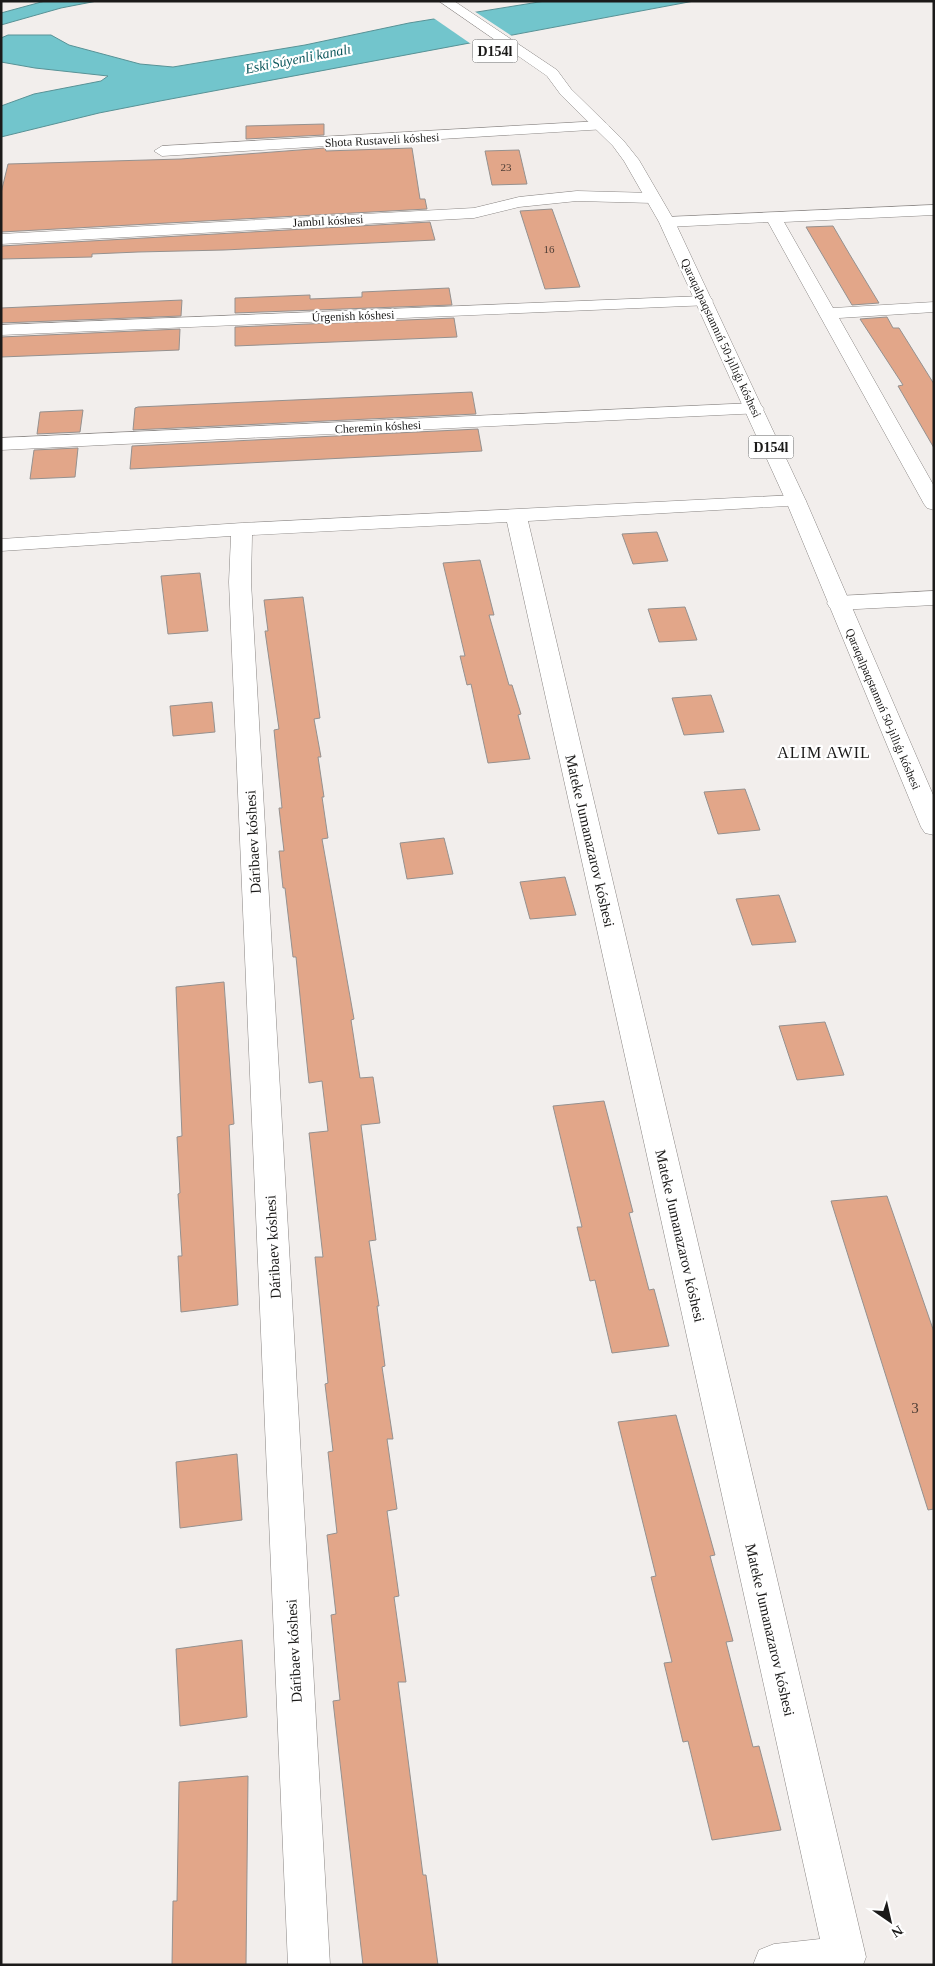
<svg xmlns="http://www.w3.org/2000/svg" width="935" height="1966" viewBox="0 0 935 1966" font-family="'Times New Roman',serif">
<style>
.water{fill:#72c5cc;stroke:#589296}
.pier{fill:#f2eeec}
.building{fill:#e2a689;stroke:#95918f}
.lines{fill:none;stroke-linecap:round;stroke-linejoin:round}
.minor-casing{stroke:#8a8684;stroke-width:1}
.primary-casing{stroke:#8a8684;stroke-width:1}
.minor{fill:#fff;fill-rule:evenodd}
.primary{fill:#fff;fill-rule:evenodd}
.labels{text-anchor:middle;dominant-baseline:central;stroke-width:4.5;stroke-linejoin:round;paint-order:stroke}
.far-number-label{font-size:11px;fill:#4d3d35}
.far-street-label{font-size:12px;fill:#1b1a19;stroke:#fff}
.shield{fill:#fff;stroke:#5f5f5e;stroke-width:1}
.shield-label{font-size:14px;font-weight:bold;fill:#1b1a19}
.far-water-label{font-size:14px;font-style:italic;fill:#0a565b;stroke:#fff}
.street-label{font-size:15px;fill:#1b1a19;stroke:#fff}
.near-number-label{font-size:15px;fill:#4d3d35}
.neighbourhood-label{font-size:16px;letter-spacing:1px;fill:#1b1a19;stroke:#fff}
</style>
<rect width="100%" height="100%" fill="#f2eeec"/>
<g class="water">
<polygon points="45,1 97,1 61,8 1,25 1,13"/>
<polygon points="545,1 694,1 160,101 99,113 1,137 1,106 34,94 101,81 108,76 35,68 1,62 1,38 8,35 51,35 69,45 140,64 173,67 305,45 409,23"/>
</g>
<polygon class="pier" points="474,11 515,38 474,46 432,17"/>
<g class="building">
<polygon points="324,124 324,135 246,139 246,126"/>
<polygon points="325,148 326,151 412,148 420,199 425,199 427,209 1,232 1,193 8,164 181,159"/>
<polygon points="519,150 527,184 492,185 485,151"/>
<polygon points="552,209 580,287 545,289 520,211"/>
<polygon points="430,222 435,240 224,250 138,252 92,254 92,257 1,259 1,246"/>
<polygon points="833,226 850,255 879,303 852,305 806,227"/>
<polygon points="449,288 452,305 235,313 235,298 310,295 310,299 362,297 362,292"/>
<polygon points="182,300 181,316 1,323 1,308"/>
<polygon points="887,317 893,328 899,328 934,384 934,448 898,386 903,385 860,319"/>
<polygon points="454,318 457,337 235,346 235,327"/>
<polygon points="180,329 179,350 1,357 1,337"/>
<polygon points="472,392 476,414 133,430 135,408 138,407"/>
<polygon points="83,410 80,432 37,434 40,412"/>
<polygon points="478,429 482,451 130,469 132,446"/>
<polygon points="78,448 75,477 30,479 34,450"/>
<polygon points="657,532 668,561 633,564 622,534"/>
<polygon points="480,560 494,615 489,615 509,685 512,685 521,714 518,715 530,759 488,763 471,684 467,685 460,656 465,656 443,563"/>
<polygon points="200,573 208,631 168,634 161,576"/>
<polygon points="303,597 320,718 314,719 321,757 318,757 324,797 322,797 328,838 322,839 354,1019 351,1020 360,1078 373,1077 380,1123 361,1125 376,1240 369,1241 379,1306 377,1306 385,1366 382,1367 393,1439 387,1439 397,1509 387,1511 399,1596 394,1597 406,1682 398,1682 423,1875 426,1875 438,1965 363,1965 333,1701 340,1700 331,1615 336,1614 327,1535 337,1533 328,1452 333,1451 325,1384 328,1383 315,1257 323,1257 309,1133 328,1131 322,1081 309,1083 296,957 293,957 285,888 283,888 279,851 284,851 279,808 282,808 274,730 279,729 265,631 268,631 264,600"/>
<polygon points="685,607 697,640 659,642 648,609"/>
<polygon points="711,695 724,732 684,735 672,698"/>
<polygon points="212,702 215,732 173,736 170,706"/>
<polygon points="745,789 760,830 718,834 704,792"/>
<polygon points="444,838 453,874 407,879 400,843"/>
<polygon points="565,877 576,915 530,919 520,882"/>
<polygon points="779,895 796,942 752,945 736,899"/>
<polygon points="224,982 234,1124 229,1125 238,1305 181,1312 178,1256 182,1256 178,1194 180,1193 177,1137 182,1136 176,987"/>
<polygon points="825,1022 844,1075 797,1080 779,1026"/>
<polygon points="604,1101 633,1212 629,1213 649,1290 654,1289 669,1346 612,1353 595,1280 590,1281 577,1227 582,1227 553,1106"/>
<polygon points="887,1196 934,1332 934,1509 928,1510 831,1201"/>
<polygon points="676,1415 715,1555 710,1556 733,1641 726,1642 753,1747 759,1746 781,1830 712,1840 688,1741 683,1742 664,1663 672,1662 651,1577 656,1576 618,1422"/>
<polygon points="237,1454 242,1520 180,1528 176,1462"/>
<polygon points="242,1640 247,1717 180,1726 176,1649"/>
<polygon points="248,1776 246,1965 172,1965 173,1901 177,1901 179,1782"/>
</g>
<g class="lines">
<defs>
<g id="minor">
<polygon points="601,121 606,123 609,126 606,129 162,156 154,151 162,146"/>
<polygon points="577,191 653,193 661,198 653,203 577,201 519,207 474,218 1,244 1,234 474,208 519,197"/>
<polygon points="934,205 934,215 784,222 833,308 934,302 934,312 839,318 934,486 934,510 927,508 924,504 768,222 667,227 659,222 667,217"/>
<polygon points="704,296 710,297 713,301 710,305 1,335 1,325"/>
<polygon points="754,403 761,405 764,409 761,413 1,450 1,438"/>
<polygon points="796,495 803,497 806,501 803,505 528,521 866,1957 863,1965 753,1965 759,1950 774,1944 820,1939 507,522 252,535 251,582 330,1965 288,1965 229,582 231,536 1,551 1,539 242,523"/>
<polygon points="934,591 934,605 838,610 830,608 827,603 830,598 838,596"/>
</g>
<polygon id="primary" points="439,1 454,1 557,70 571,89 623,140 639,160 675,222 806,501 934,797 934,835 925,833 921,827 786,501 659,222 624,161 613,146 561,95 547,76"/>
</defs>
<use href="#minor" class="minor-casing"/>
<use href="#primary" class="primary-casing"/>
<use href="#minor" class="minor"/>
<use href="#primary" class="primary"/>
</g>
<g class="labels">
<g class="far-number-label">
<text x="506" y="167">23</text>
<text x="549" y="249">16</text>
</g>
<g class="far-street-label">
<text transform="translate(382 140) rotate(-3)">Shota Rustaveli kóshesi</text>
<text transform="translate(328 221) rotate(-3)">Jambıl kóshesi</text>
<text transform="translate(353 316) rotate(-2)">Úrgenish kóshesi</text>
<text transform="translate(721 338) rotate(65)">Qaraqalpaqstannıń 50-jıllıǵı kóshesi</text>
<text transform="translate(378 427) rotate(-3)">Cheremin kóshesi</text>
<text transform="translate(883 709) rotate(67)">Qaraqalpaqstannıń 50-jıllıǵı kóshesi</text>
</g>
<g class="shield">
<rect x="472.5" y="39.5" width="45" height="23" rx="4"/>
<rect x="748.5" y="435.5" width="45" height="23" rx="4"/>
</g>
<g class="shield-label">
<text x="495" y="51">D154l</text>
<text x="771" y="447">D154l</text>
</g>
<g class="far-water-label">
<text transform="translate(298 59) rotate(-11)">Eski Súyenli kanalı</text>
</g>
<g class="street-label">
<text transform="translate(590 841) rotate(77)">Mateke Jumanazarov kóshesi</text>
<text transform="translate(253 842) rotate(-93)">Dáribaev kóshesi</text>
<text transform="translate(680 1236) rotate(77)">Mateke Jumanazarov kóshesi</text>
<text transform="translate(273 1247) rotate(-93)">Dáribaev kóshesi</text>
<text transform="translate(770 1630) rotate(77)">Mateke Jumanazarov kóshesi</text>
<text transform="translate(294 1651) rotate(-93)">Dáribaev kóshesi</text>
</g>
<g class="near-number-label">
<text x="915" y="1408">3</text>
</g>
<g class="neighbourhood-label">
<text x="824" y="752">ALIM AWIL</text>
</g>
</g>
<rect width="935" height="1966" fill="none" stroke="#1b1a19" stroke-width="5"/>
<g transform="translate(890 1921) rotate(146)" stroke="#ffffff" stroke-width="4" paint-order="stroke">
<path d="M0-4L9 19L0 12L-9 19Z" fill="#1b1a19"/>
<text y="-8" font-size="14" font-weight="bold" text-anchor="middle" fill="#1b1a19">N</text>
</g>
</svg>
